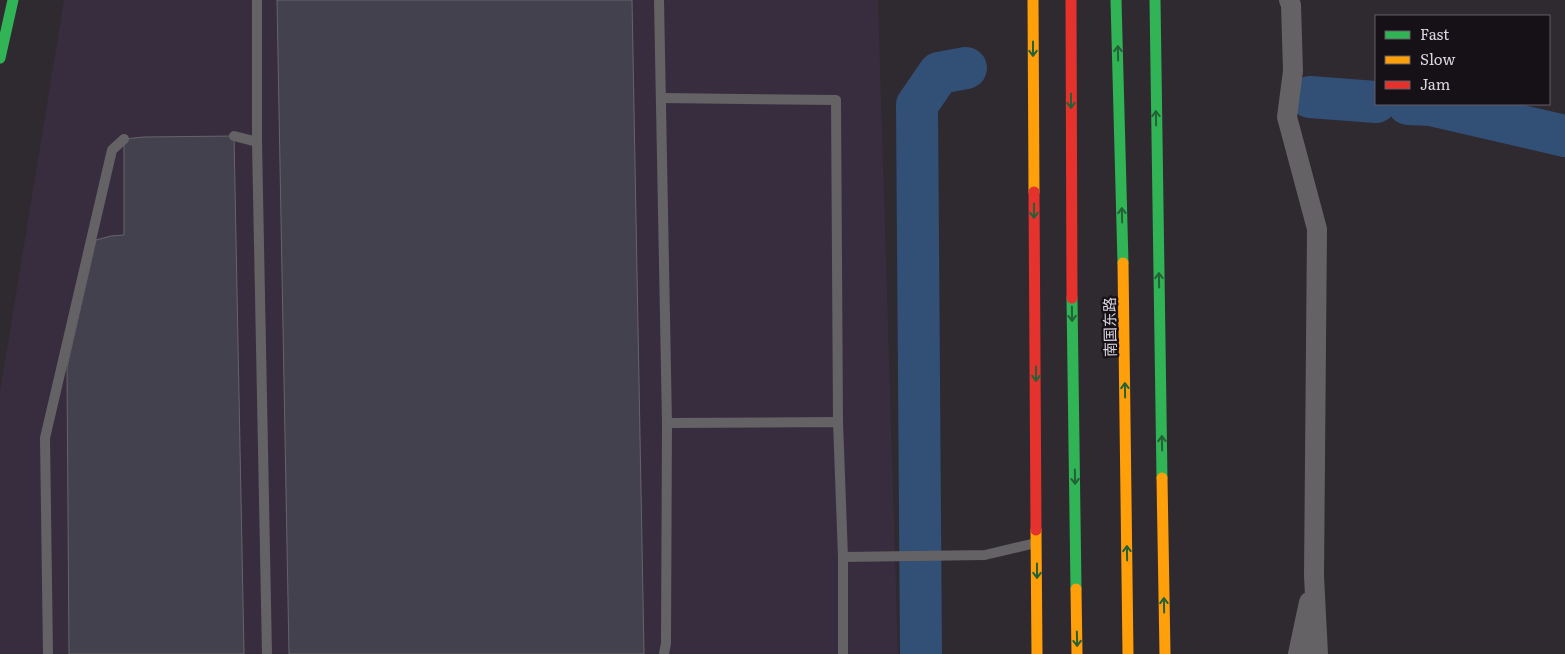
<svg xmlns="http://www.w3.org/2000/svg" width="1565" height="654" viewBox="0 0 1565 654" font-family="Literata,'Noto Sans SC',serif">
<style>
.built{fill:#382d3e}
.lines{fill:none;stroke-linecap:round;stroke-linejoin:round}
.river{stroke:#324f76;stroke-width:42}
.building{fill:#43414d;stroke:#66646a}
.lane{stroke:#656265;stroke-width:10}
.street{stroke:#656265;stroke-width:20}
.fast{stroke:#30b455;stroke-width:11}
.slow{stroke:#ff9f0a;stroke-width:11}
.jam{stroke:#e5322d;stroke-width:11}
.oneway{stroke:#226236}
.labels{text-anchor:middle;dominant-baseline:central;stroke-width:4.5;stroke-linejoin:round;paint-order:stroke}
.street-label{font-size:15px;fill:#dbd5de;stroke:#151117}
</style>
<rect width="100%" height="100%" fill="#2e2a30"/>
<polygon class="built" points="64,0 878,0 898,654 0,654 0,392"/>
<g class="lines">
<g class="river">
<polyline points="1310,97 1376,102"/>
<polyline points="1408,104 1431,105 1565,136"/>
<polyline points="921,654 917,105 939,73 966,68"/>
</g>
</g>
<g class="building">
<polygon points="277,0 632,0 644,654 289,654"/>
<polygon points="234,136 244,654 69,654 67,367 96,240 111,236 124,235 124,139 144,137"/>
</g>
<g class="lines">
<g class="lane">
<polyline points="257,0 257,142 267,654"/>
<polyline points="659,0 667,423 666,643 664,654"/>
<polyline points="661,98 836,100 838,422"/>
<polyline points="234,136 257,142"/>
<polyline points="667,423 838,422 843,557"/>
<polyline points="48,654 45,438 112,150 124,139"/>
<polyline points="843,654 843,557 985,555 1036,543"/>
</g>
<g class="street">
<polyline points="1289,0 1291,5 1293,71 1287,117 1317,229 1314,576 1318,654"/>
<polyline points="1298,654 1309,602"/>
</g>
<g class="fast">
<polyline points="1116,0 1123,263"/>
<polyline points="1155,0 1162,478"/>
<polyline points="0,58 13,0"/>
<polyline points="1072,298 1076,589"/>
</g>
<g class="slow">
<polyline points="1033,0 1034,192"/>
<polyline points="1123,263 1128,654"/>
<polyline points="1162,478 1165,654"/>
<polyline points="1036,530 1037,654"/>
<polyline points="1076,589 1077,654"/>
</g>
<g class="jam">
<polyline points="1071,0 1072,298"/>
<polyline points="1034,192 1036,530"/>
</g>
</g>
<defs><path id="oneway-shaft" d="M-6 0H5M1.5-3L5.5 0L1.5 3" fill="none" stroke-width="1.6" stroke-linecap="round" stroke-linejoin="round" transform="scale(1.25)"/></defs>
<g class="oneway">
<use href="#oneway-shaft" transform="translate(1033 49) rotate(90)"/>
<use href="#oneway-shaft" transform="translate(1118 53) rotate(-91)"/>
<use href="#oneway-shaft" transform="translate(1071 101) rotate(90)"/>
<use href="#oneway-shaft" transform="translate(1156 118) rotate(-91)"/>
<use href="#oneway-shaft" transform="translate(1034 211) rotate(90)"/>
<use href="#oneway-shaft" transform="translate(1122 215) rotate(-91)"/>
<use href="#oneway-shaft" transform="translate(1159 280) rotate(-91)"/>
<use href="#oneway-shaft" transform="translate(1072 314) rotate(89)"/>
<use href="#oneway-shaft" transform="translate(1036 374) rotate(90)"/>
<use href="#oneway-shaft" transform="translate(1125 390) rotate(-91)"/>
<use href="#oneway-shaft" transform="translate(1162 443) rotate(-91)"/>
<use href="#oneway-shaft" transform="translate(1075 477) rotate(89)"/>
<use href="#oneway-shaft" transform="translate(1127 553) rotate(-91)"/>
<use href="#oneway-shaft" transform="translate(1037 571) rotate(90)"/>
<use href="#oneway-shaft" transform="translate(1164 605) rotate(-91)"/>
<use href="#oneway-shaft" transform="translate(1077 639) rotate(89)"/>
</g>
<g class="labels">
<g class="street-label">
<text transform="translate(1109 327) rotate(-91)">南国东路</text>
</g>
</g>
<rect x="1375" y="15" width="175" height="90" fill="#151117" stroke="#645f67"/>
<rect x="1385" y="31" width="25" height="8" fill="#30b455" stroke="#645f67"/>
<text x="1420" y="40" font-size="15" fill="#dbd5de">Fast</text>
<rect x="1385" y="56" width="25" height="8" fill="#ff9f0a" stroke="#645f67"/>
<text x="1420" y="65" font-size="15" fill="#dbd5de">Slow</text>
<rect x="1385" y="81" width="25" height="8" fill="#e5322d" stroke="#645f67"/>
<text x="1420" y="90" font-size="15" fill="#dbd5de">Jam</text>
</svg>
